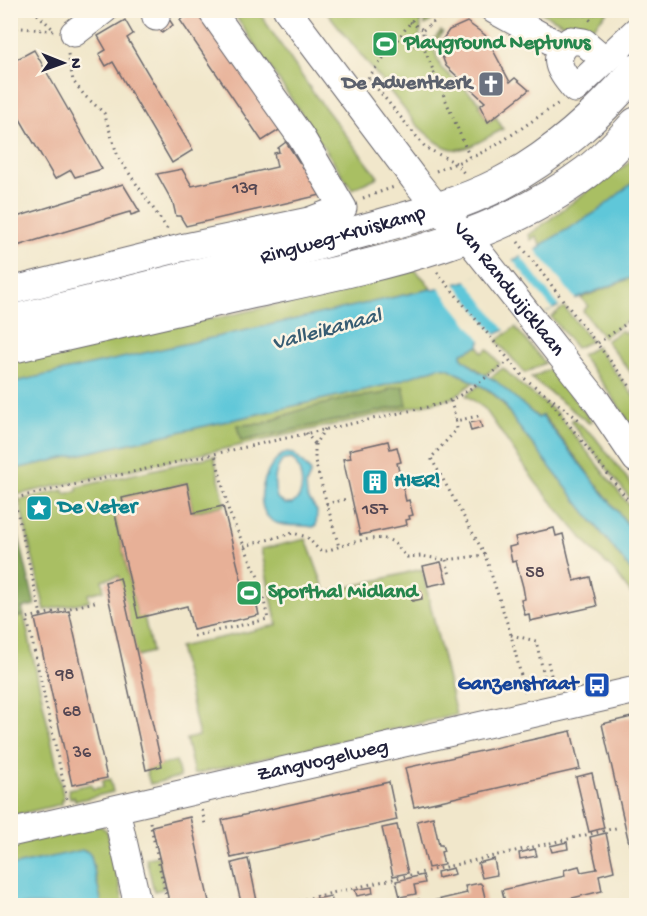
<svg xmlns="http://www.w3.org/2000/svg" width="647" height="916" viewBox="0 0 647 916" font-family="'Gochi Hand',sans-serif">
<style>
.green{fill:#a9bf64;stroke:#667050;stroke-width:1.5;fill-rule:evenodd}
.forest{fill:#86a65a;stroke:#54644a;stroke-width:1.5}
.water{fill:#5ec7d9;stroke:#40748a;stroke-width:1.5;fill-rule:evenodd}
.pier{fill:#f1e7cb}
.building{fill:#e7b097}
.lines{fill:none;stroke-linecap:round;stroke-linejoin:round}
.minor-casing{stroke:#6a676d;stroke-width:29}
.major-casing{stroke:#6a676d;stroke-width:35}
.path{stroke:#6a676d;stroke-width:3;stroke-dasharray:1.5 4.5;stroke-linecap:butt}
.minor{stroke:#fff;stroke-width:27}
.major{stroke:#fff;stroke-width:33}
.labels{text-anchor:middle;dominant-baseline:central;stroke-width:5;stroke-linejoin:round;paint-order:stroke}
.number-label{font-size:18px;fill:#534652}
.leisure-label{font-size:21px;font-weight:bold;fill:#27864d;stroke:#fcf5e5;text-anchor:start}
.worship-label{font-size:21px;font-weight:bold;fill:#5b616d;stroke:#fcf5e5;text-anchor:end}
.street-label{font-size:21px;fill:#22223b;stroke:#fcf5e5}
.culture-label{font-size:21px;font-weight:bold;fill:#0d838f;stroke:#fcf5e5;text-anchor:start}
.transit-label{font-size:21px;font-weight:bold;fill:#164399;stroke:#fcf5e5;text-anchor:end}
.water-label{font-size:22px;font-style:italic;fill:#375c72;stroke:#fcf5e5}
</style>
<rect width="100%" height="100%" fill="#fcf5e5"/>
<filter id="ink" filterUnits="userSpaceOnUse"><feTurbulence type="fractalNoise" baseFrequency=".0167" numOctaves="2"/><feDisplacementMap in="SourceGraphic" scale="12" xChannelSelector="R" yChannelSelector="G"/><feConvolveMatrix kernelMatrix="1 2 1 2 8 2 1 2 1" color-interpolation-filters="sRGB"/></filter>
<filter id="wash" filterUnits="userSpaceOnUse"><feTurbulence type="fractalNoise" baseFrequency=".008" numOctaves="4" result="noise"/><feDisplacementMap in="SourceGraphic" scale="24" xChannelSelector="R" yChannelSelector="G"/><feGaussianBlur stdDeviation="1.35" result="paint"/><feColorMatrix in="noise" values="0 0 0 0 0 0 0 0 0 0 0 0 0 0 0 0 0 1.4 0 .05"/><feComposite in="paint" operator="in"/></filter>
<g filter="url(#wash)">
<rect width="100%" height="100%" fill="#f1e7cb"/>
<g class="green">
<polygon points="609,10 586,35 538,11"/>
<polygon points="232,11 258,11 312,91 378,177 352,189"/>
<path d="M326 11H420L421 30 415 51 436 37 441 31 443 32 433 46 441 68 481 103 479 105 488 122 496 117 503 129C460 152 455 162 416 124Z"/>
<polygon points="423,11 423,10 446,11 425,25"/>
<polygon points="636,135 636,180 598,211 549,241 541,245 536,236 531,240 529,235 618,168 620,170 631,160 624,151"/>
<polygon points="415,270 426,281 431,289 11,383 10,356 129,329 218,318 320,295"/>
<polygon points="636,276 636,315 603,337 583,311 588,306 581,298"/>
<polygon points="564,307 591,341 576,348 551,317"/>
<polygon points="636,320 636,379 606,341 622,330 624,334 631,329 629,326"/>
<polygon points="515,327 545,363 525,373 497,341"/>
<polygon points="479,346 482,353 488,349 500,364 485,375 462,358 462,353"/>
<polygon points="596,347 636,399 636,432 607,389 581,355"/>
<path d="M439 367 448 368 474 382 454 397 445 400 11 496 10 470 386 385ZM389 389 407 405 241 441 237 425 263 424 281 416 349 398 382 394Z"/>
<polygon points="503,368 522,386 557,413 636,514 636,535 543,415 539,418 490,378"/>
<polygon points="550,369 592,421 589,423 531,378"/>
<path d="M480 385C496 394 506 405 515 422L636 577V600L614 571 593 551 536 483 485 409 466 395Z"/>
<polygon points="573,419 594,436 636,490 636,506 571,422"/>
<polygon points="214,456 225,505 193,512 187,483 122,498 125,512 115,515 138,617 144,616 152,652 137,656 119,576 102,580 104,590 88,594 89,601 45,610 19,500 64,490 65,494 77,491 77,487"/>
<polygon points="306,539 326,593 422,569 456,715 194,774 186,739 199,736 179,647 277,625 261,549"/>
<polygon points="24,615 64,799 61,800 62,804 11,816 10,619"/>
<polygon points="176,761 180,777 150,784 146,770"/>
<polygon points="110,779 113,792 75,801 74,797 70,798 68,789 91,784 93,789 103,787 102,781"/>
<polygon points="99,825 107,831 124,905 102,905 91,856 85,850 11,866 10,845"/>
<polygon points="158,856 164,889 154,891 146,858"/>
</g>
<g class="forest">
<polygon points="403,386 407,405 241,441 237,425 263,424 300,410 349,398 382,394 392,388"/>
<polygon points="11,504 35,605 22,608 24,615 17,617 11,587"/>
</g>
<g class="water">
<polygon points="636,180 636,276 575,299 480,341 479,346 462,353 462,358 478,371 496,381 538,418 542,416 636,535 636,577 515,422 505,405 491,391 448,368 439,367 386,385 11,470 10,383 431,289 434,290 466,281 540,248 541,245 598,211"/>
<path d="M285 453 294 454 311 472 306 485 307 497 317 511 316 526 313 527C299 523 283 529 271 520 251 504 266 463 285 453ZM292 459C300 466 305 486 299 497 298 500 295 502 292 504H285L277 498C273 485 274 470 283 460Z"/>
<polygon points="83,850 88,852 91,856 102,905 11,905 11,866"/>
</g>
<g class="pier">
<polygon points="534,248 561,281 577,301 561,309 519,254"/>
<polygon points="511,258 554,311 553,312 551,310 514,327 507,333 465,278 473,277"/>
<polygon points="454,282 482,317 497,337 483,343 438,287"/>
</g>
<g id="blocks">
<g class="building">
<polygon points="194,10 201,10 281,129 262,141 180,20"/>
<polygon points="165,13 173,25 162,33 154,21"/>
<polygon points="125,20 133,34 127,38 193,150 172,163 113,62 106,66 99,54 106,50 98,36"/>
<polygon points="467,22 485,35 510,82 515,78 529,90 488,122 480,106 485,102 446,66 438,46 449,30"/>
<polygon points="34,50 102,169 75,177 71,170 55,179 10,102 10,63"/>
<polygon points="286,142 299,162 303,161 325,194 186,226 180,216 176,216 173,203 157,174 182,169 192,186 277,167 274,153 279,152 278,148"/>
<polygon points="123,184 140,212 131,215 130,212 126,213 17,246 18,249 10,252 10,219"/>
<polygon points="480,421 482,428 471,431 469,423"/>
<polygon points="388,441 390,449 397,447 401,462 397,463 406,501 409,500 413,515 409,516 410,519 406,520 407,525 360,535 343,459 351,458 349,450"/>
<polygon points="187,483 193,513 223,506 242,583 251,581 259,615 193,630 187,606 138,618 115,514 125,512 122,498"/>
<polygon points="554,528 556,536 563,534 574,581 590,577 597,606 530,621 529,614 525,615 521,600 525,599 523,587 516,561 512,562 509,547 517,545 515,537"/>
<polygon points="441,562 447,582 428,586 423,566"/>
<polygon points="120,578 162,766 146,770 105,582"/>
<polygon points="421,591 422,599 412,601 410,593"/>
<polygon points="69,611 107,778 72,785 35,619"/>
<polygon points="636,716 636,874 602,724"/>
<polygon points="571,731 580,769 414,807 405,768"/>
<polygon points="592,773 604,828 589,832 576,777"/>
<polygon points="389,782 397,820 231,858 222,820"/>
<polygon points="190,817 210,906 170,906 152,826"/>
<polygon points="433,817 439,845 442,845 444,851 441,852 444,865 428,868 417,821"/>
<polygon points="397,825 408,873 393,876 382,828"/>
<polygon points="606,833 614,871 599,875 602,891 539,906 506,906 502,890 565,876 564,870 579,866 581,872 597,869 590,837"/>
<polygon points="567,842 568,849 552,852 550,846"/>
<polygon points="535,849 537,856 520,859 519,853"/>
<polygon points="248,859 250,867 258,906 242,906 239,894 232,863"/>
<polygon points="494,859 497,875 482,878 478,863"/>
<polygon points="453,868 455,874 438,878 437,872"/>
<polygon points="423,875 425,883 414,885 416,894 400,897 396,881"/>
<polygon points="480,883 482,885 487,906 396,906 419,899 420,904 467,893 465,886"/>
<polygon points="372,887 373,893 357,896 355,890"/>
<polygon points="331,896 333,906 317,906 315,899"/>
</g>
</g>
</g>
<g filter="url(#ink)">
<use href="#blocks" fill-opacity="0" stroke="#6a676d" stroke-width="1.5"/>
<g class="lines">
<defs>
<g id="minor">
<polyline points="154,10 156,17"/>
<path id="s1" d="M287 10 414 179 438 209 466 236 596 400 636 459"/>
<polyline points="494,10 562,47"/>
<polyline points="74,33 104,10"/>
<path d="M605 60 584 42 571 40C549 57 560 72 575 89L636 31"/>
<polyline points="10,291 181,248 309,221 343,208 301,137 211,10"/>
<polyline points="116,810 138,906"/>
<path id="s2" d="M10 833 636 690"/>
</g>
<g id="major">
<path id="s3" d="M10 322C120 295 229 269 337 238 391 222 449 210 500 184 554 156 597 116 636 71"/>
<path d="M10 347C91 328 171 310 251 292 365 267 492 244 587 172 605 158 621 141 636 124"/>
</g>
</defs>
<use href="#minor" class="minor-casing"/>
<use href="#major" class="major-casing"/>
<g class="path">
<polyline points="33,10 53,29"/>
<polyline points="582,10 591,21"/>
<polyline points="410,22 423,30 423,46 470,158"/>
<polyline points="10,27 54,31"/>
<polyline points="423,30 450,10"/>
<polyline points="68,54 73,81 85,96 104,113 118,157 168,230"/>
<polyline points="368,78 420,10"/>
<polyline points="370,80 426,148 456,163 464,173"/>
<polyline points="436,171 477,155 498,144 559,103"/>
<polyline points="363,198 394,187"/>
<polyline points="518,242 636,394"/>
<polyline points="437,272 524,378 582,422"/>
<polyline points="598,343 636,317"/>
<polyline points="548,398 636,510"/>
<polyline points="451,401 456,421 482,415"/>
<polyline points="456,421 457,429 431,458 485,555 511,635 525,692"/>
<polyline points="325,429 315,444 315,461 339,547"/>
<polyline points="306,433 315,444"/>
<polyline points="14,498 41,615 99,601"/>
<polyline points="10,499 445,403 464,393 509,361"/>
<polyline points="326,504 347,499"/>
<path d="M244 546 293 533 307 537 320 551H326C341 546 376 533 391 541 397 544 401 552 407 557L421 556 446 560 485 555"/>
<polyline points="446,560 450,575"/>
<polyline points="41,615 27,618 67,799"/>
<polyline points="511,635 536,641 547,688"/>
<polyline points="194,636 268,619 259,579 229,512 215,454"/>
<polyline points="548,662 554,688"/>
<polyline points="202,810 205,824"/>
<polyline points="150,822 168,906"/>
<polyline points="275,906 616,828"/>
</g>
<use href="#minor" class="minor"/>
<use href="#major" class="major"/>
</g>
</g>
<defs>
<symbol id="stadium-square" viewBox="-11 -11 22 22"><rect x="-9" y="-9" width="18" height="18" rx="4" fill="#2e9e5b" stroke="#fcf5e5"/><path d="M0-5a6.5 5 0 1 0 0 10a6.5 5 0 1 0 0-10ZM-3.5-1.8h7v3.6h-7Z" fill="#fff"/></symbol>
<symbol id="church-square" viewBox="-11 -11 22 22"><rect x="-9" y="-9" width="18" height="18" rx="4" fill="#6b7280" stroke="#fcf5e5"/><path d="M-1.2-6h2.4v3.5h3.3v2.4h-3.3V6h-2.4V-.1h-3.3v-2.4h3.3Z" fill="#fff"/></symbol>
<symbol id="building-square" viewBox="-11 -11 22 22"><rect x="-9" y="-9" width="18" height="18" rx="4" fill="#0f9aa8" stroke="#fcf5e5"/><path d="M-4-6H4V6H1V3H-1V6H-4ZM-2.5-4.3h1.7v1.8h-1.7ZM.8-4.3h1.7v1.8H.8ZM-2.5-1h1.7V.8h-1.7ZM.8-1h1.7V.8H.8Z" fill="#fff"/></symbol>
<symbol id="sight-square" viewBox="-11 -11 22 22"><rect x="-9" y="-9" width="18" height="18" rx="4" fill="#0f9aa8" stroke="#fcf5e5"/><path d="M0-6L1.8-2.2L6-1.7L2.9 1.2L3.7 5.4L0 3.3L-3.7 5.4L-2.9 1.2L-6-1.7L-1.8-2.2Z" fill="#fff"/></symbol>
<symbol id="bus-square" viewBox="-11 -11 22 22"><rect x="-9" y="-9" width="18" height="18" rx="4" fill="#1a4fb4" stroke="#fcf5e5"/><path d="M-5-6H5V4H4V6H2V4H-2V6H-4V4H-5ZM-3.5-4V0h7V-4ZM-3.5 1.2v1.5H-2V1.2ZM2 1.2v1.5H3.5V1.2Z" fill="#fff"/></symbol>
</defs>
<g fill-rule="evenodd">
<use href="#stadium-square" x="370" y="29" width="30" height="30"/>
<use href="#church-square" x="476" y="69" width="30" height="30"/>
<use href="#building-square" x="360" y="467" width="30" height="30"/>
<use href="#sight-square" x="24" y="493" width="30" height="30"/>
<use href="#stadium-square" x="234" y="578" width="30" height="30"/>
<use href="#bus-square" x="582" y="670" width="30" height="30"/>
</g>
<g class="labels">
<g class="number-label">
<text x="245" y="189">139</text>
<text x="375" y="510">157</text>
<text x="535" y="573">58</text>
<text x="65" y="675">98</text>
<text x="72" y="712">68</text>
<text x="82" y="753">36</text>
</g>
<g class="leisure-label">
<text x="404" y="44">Playground Neptunus</text>
<text x="268" y="593">Sporthal Midland</text>
</g>
<g class="worship-label">
<text x="472" y="84">De Adventkerk</text>
</g>
<g class="street-label">
<text stroke="none"><textPath href="#s3" startOffset="344">Ringweg-Kruiskamp</textPath></text>
<text stroke="none"><textPath href="#s1" startOffset="357">Van Randwijcklaan</textPath></text>
<text stroke="none"><textPath href="#s2" startOffset="321">Zangvogelweg</textPath></text>
</g>
<g class="culture-label">
<text x="394" y="482">HIER!</text>
<text x="58" y="508">De Veter</text>
</g>
<g class="transit-label">
<text x="578" y="685">Ganzenstraat</text>
</g>
<g class="water-label">
<text transform="translate(327 331) rotate(-15)">Valleikanaal</text>
</g>
</g>
<rect width="647" height="916" fill="none" stroke="#fcf5e5" stroke-width="36"/>
<g transform="translate(63 63) rotate(91)" stroke="#fcf5e5" stroke-width="4.5" paint-order="stroke">
<path d="M0-4.5L10 22L0 15L-10 22Z" fill="#22223b"/>
<text y="-9" font-size="16" font-weight="bold" text-anchor="middle" fill="#22223b">N</text>
</g>
</svg>
